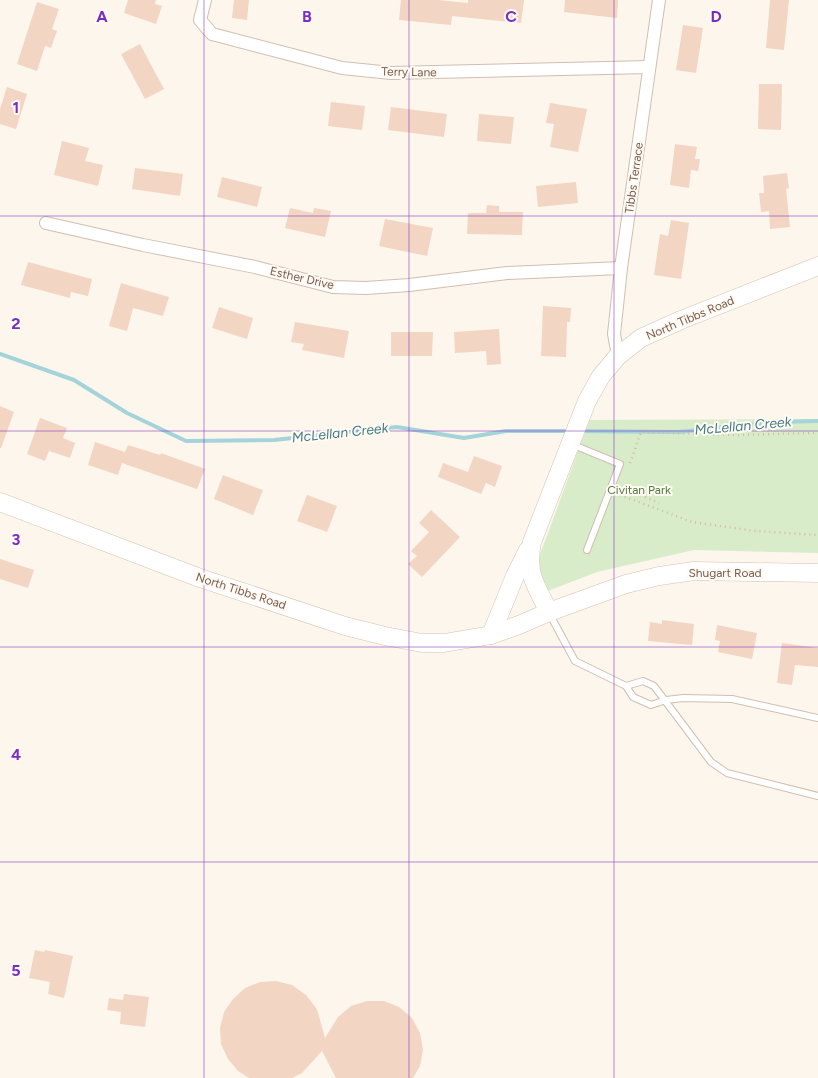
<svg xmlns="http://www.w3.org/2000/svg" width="818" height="1078" viewBox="0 0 818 1078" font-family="Figtree,sans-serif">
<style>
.green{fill:#d8ecc9}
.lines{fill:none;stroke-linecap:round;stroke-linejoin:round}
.stream{stroke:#a5d3da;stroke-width:4}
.building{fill:#f3d5c3}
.lane-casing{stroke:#d1beb0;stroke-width:8}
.street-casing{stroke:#d1beb0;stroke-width:14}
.secondary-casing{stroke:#d6c0b0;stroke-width:19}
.path{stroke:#d9b8a5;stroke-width:2.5;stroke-dasharray:1 4;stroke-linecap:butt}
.lane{stroke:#fff;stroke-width:6}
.street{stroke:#fff;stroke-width:12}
.secondary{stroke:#fff;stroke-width:18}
.grid{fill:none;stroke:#7b2cbf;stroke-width:1;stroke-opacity:0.55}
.labels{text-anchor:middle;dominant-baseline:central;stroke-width:4;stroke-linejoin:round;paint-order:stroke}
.street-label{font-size:12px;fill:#7a5c4d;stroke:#fffaf3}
.park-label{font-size:12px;fill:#537a41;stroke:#fffaf3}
.water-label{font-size:14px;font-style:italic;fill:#437c86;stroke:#fffaf3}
.grid-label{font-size:16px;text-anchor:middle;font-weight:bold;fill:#7b2cbf;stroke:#fffaf3;stroke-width:4;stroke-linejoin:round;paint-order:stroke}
</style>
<rect width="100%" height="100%" fill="#fdf6ec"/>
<path class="green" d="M818 419V553L694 550 597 572 540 594 527 586C550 532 568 475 590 420Z"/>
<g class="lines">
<g class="stream">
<polyline points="0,354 74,380 127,413 186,441 274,440 397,427 464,438 506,431 570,431"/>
<polyline points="580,431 679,432 775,422 818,421"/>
</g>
</g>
<g class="building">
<polygon points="128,0 156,0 155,4 162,6 156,24 124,13"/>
<polygon points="234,0 249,0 247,20 232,18"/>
<polygon points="401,0 438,0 468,3 468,0 524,0 521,23 452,16 451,25 399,20"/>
<polygon points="565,0 618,0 617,18 564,12"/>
<polygon points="770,0 789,0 784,50 766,48"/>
<polygon points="37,2 59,9 52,29 57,31 51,48 45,46 37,71 17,64"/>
<polygon points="683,25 703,28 696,73 676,70"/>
<polygon points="140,44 164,89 145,99 121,54"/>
<polygon points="759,84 782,84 781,130 758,129"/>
<polygon points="7,87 27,94 16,129 0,124 0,109"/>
<polygon points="331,102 365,106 362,130 328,126"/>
<polygon points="550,103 587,109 578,152 550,147 554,124 546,123"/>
<polygon points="391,107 447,114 444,137 388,130"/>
<polygon points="479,114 514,117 511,144 477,141"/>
<polygon points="62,141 89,148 85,161 103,165 98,186 54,175"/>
<polygon points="675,144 697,147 695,159 700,159 698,171 691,170 689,188 670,185"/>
<polygon points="135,168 183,174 180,196 132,189"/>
<polygon points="787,173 789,188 786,189 790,227 770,229 769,211 761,212 759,193 764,193 763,176"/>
<polygon points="222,177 262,187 257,207 217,197"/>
<polygon points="576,182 578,203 538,207 536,186"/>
<polygon points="487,205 499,206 499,212 523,212 522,235 467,234 468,213 486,213"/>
<polygon points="290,208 313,213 314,208 331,211 325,237 285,228"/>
<polygon points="385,219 433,228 427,256 379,246"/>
<polygon points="671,220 689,223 681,279 654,275 660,234 668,236"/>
<polygon points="28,262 92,279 88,296 71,292 70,298 21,285"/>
<polygon points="121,283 169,297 163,316 133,308 127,331 109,326"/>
<polygon points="543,306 571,308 570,322 567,322 566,357 541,356"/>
<polygon points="219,307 253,318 247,339 212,328"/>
<polygon points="295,322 349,331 344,358 302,350 304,344 291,342"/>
<polygon points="499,329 501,364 487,365 486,351 455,353 454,332"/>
<polygon points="391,332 433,332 432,356 391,356"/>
<polygon points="0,406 14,412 1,448 0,448"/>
<polygon points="40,418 67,428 63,438 75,443 70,458 49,451 45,461 27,454"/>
<polygon points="95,442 125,452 128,445 160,455 161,453 205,469 197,489 122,463 118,475 88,465"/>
<polygon points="474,456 502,466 495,487 486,483 481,494 438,477 443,463 468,472"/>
<polygon points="223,475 263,490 253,515 214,499"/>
<polygon points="307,495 337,506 327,532 297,521"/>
<polygon points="431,510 460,537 422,577 408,564 417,556 411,551 429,532 419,523"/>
<polygon points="0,559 34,570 28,588 0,579"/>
<polygon points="662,620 694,624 692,645 648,641 650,622 662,624"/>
<polygon points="717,625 757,633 752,659 718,652 720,641 715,640"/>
<polygon points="782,643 818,648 818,667 795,665 792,685 777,683"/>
<polygon points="35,950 44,952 45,950 73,956 64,998 48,994 50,982 29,978"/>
<polygon points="276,981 292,985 306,995 317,1009 325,1038 338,1017 351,1006 367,1001 384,1001 399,1007 412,1018 420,1033 423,1050 420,1066 413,1078 336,1078 322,1051 302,1073 292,1078 249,1078 238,1071 228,1059 221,1044 220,1028 224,1012 233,999 245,988 260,982"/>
<polygon points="124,994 149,997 145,1027 120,1024 121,1012 107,1010 109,998 123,1000"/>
</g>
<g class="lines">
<defs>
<g id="lane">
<polyline points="571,444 620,464 587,550"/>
<polyline points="549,613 575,661 626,686 633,697 651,705 666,700 683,698 732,699 818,718"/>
<polyline points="626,686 643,681 654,686 711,762 727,773 818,796"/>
</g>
<g id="street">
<polyline points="205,0 200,20 212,34 342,68 391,73 649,67"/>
<polyline points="46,223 143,245 255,267 333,287 366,288 409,285 507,273 621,268"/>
<polyline points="618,356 614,334 621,268 659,0"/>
</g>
<g id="secondary">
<polyline points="0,502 200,578 345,626 385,636 422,643 444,643 491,635 519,625 549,612 626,584 659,576 694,571 818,573"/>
<path d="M549 612C535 584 526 574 532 542L587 401 601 376 618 356 641 338 681 320 818 266"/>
<polyline points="491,635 515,576 528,550"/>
</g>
</defs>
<use href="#lane" class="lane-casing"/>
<use href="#street" class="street-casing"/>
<use href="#secondary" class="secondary-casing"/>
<g class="path">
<polyline points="630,463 641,432 737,435 818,433"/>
<polyline points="622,487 659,503"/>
<polyline points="620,495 692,522 755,531 818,535"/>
</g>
<use href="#lane" class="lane"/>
<use href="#street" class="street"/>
<use href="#secondary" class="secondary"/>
</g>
<path class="grid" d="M204 0V1078M409 0V1078M614 0V1078M0 216H818M0 431H818M0 647H818M0 862H818"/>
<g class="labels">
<g class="street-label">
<text transform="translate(409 72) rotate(1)">Terry Lane</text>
<text transform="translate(634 178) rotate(-82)">Tibbs Terrace</text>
<text transform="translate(302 278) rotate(13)">Esther Drive</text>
<text transform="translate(690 318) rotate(-23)">North Tibbs Road</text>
<text x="725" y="573">Shugart Road</text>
<text transform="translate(241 591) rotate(18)">North Tibbs Road</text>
</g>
<g class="park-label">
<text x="639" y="490">Civitan Park</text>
</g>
<g class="water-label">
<text transform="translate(743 426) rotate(-5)">McLellan Creek</text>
<text transform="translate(340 433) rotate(-6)">McLellan Creek</text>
</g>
</g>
<g class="grid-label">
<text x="102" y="22">A</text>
<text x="307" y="22">B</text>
<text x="511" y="22">C</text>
<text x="716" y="22">D</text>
<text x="16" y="113">1</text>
<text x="16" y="329">2</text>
<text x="16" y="545">3</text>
<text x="16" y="760">4</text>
<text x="16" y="976">5</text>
</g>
</svg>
